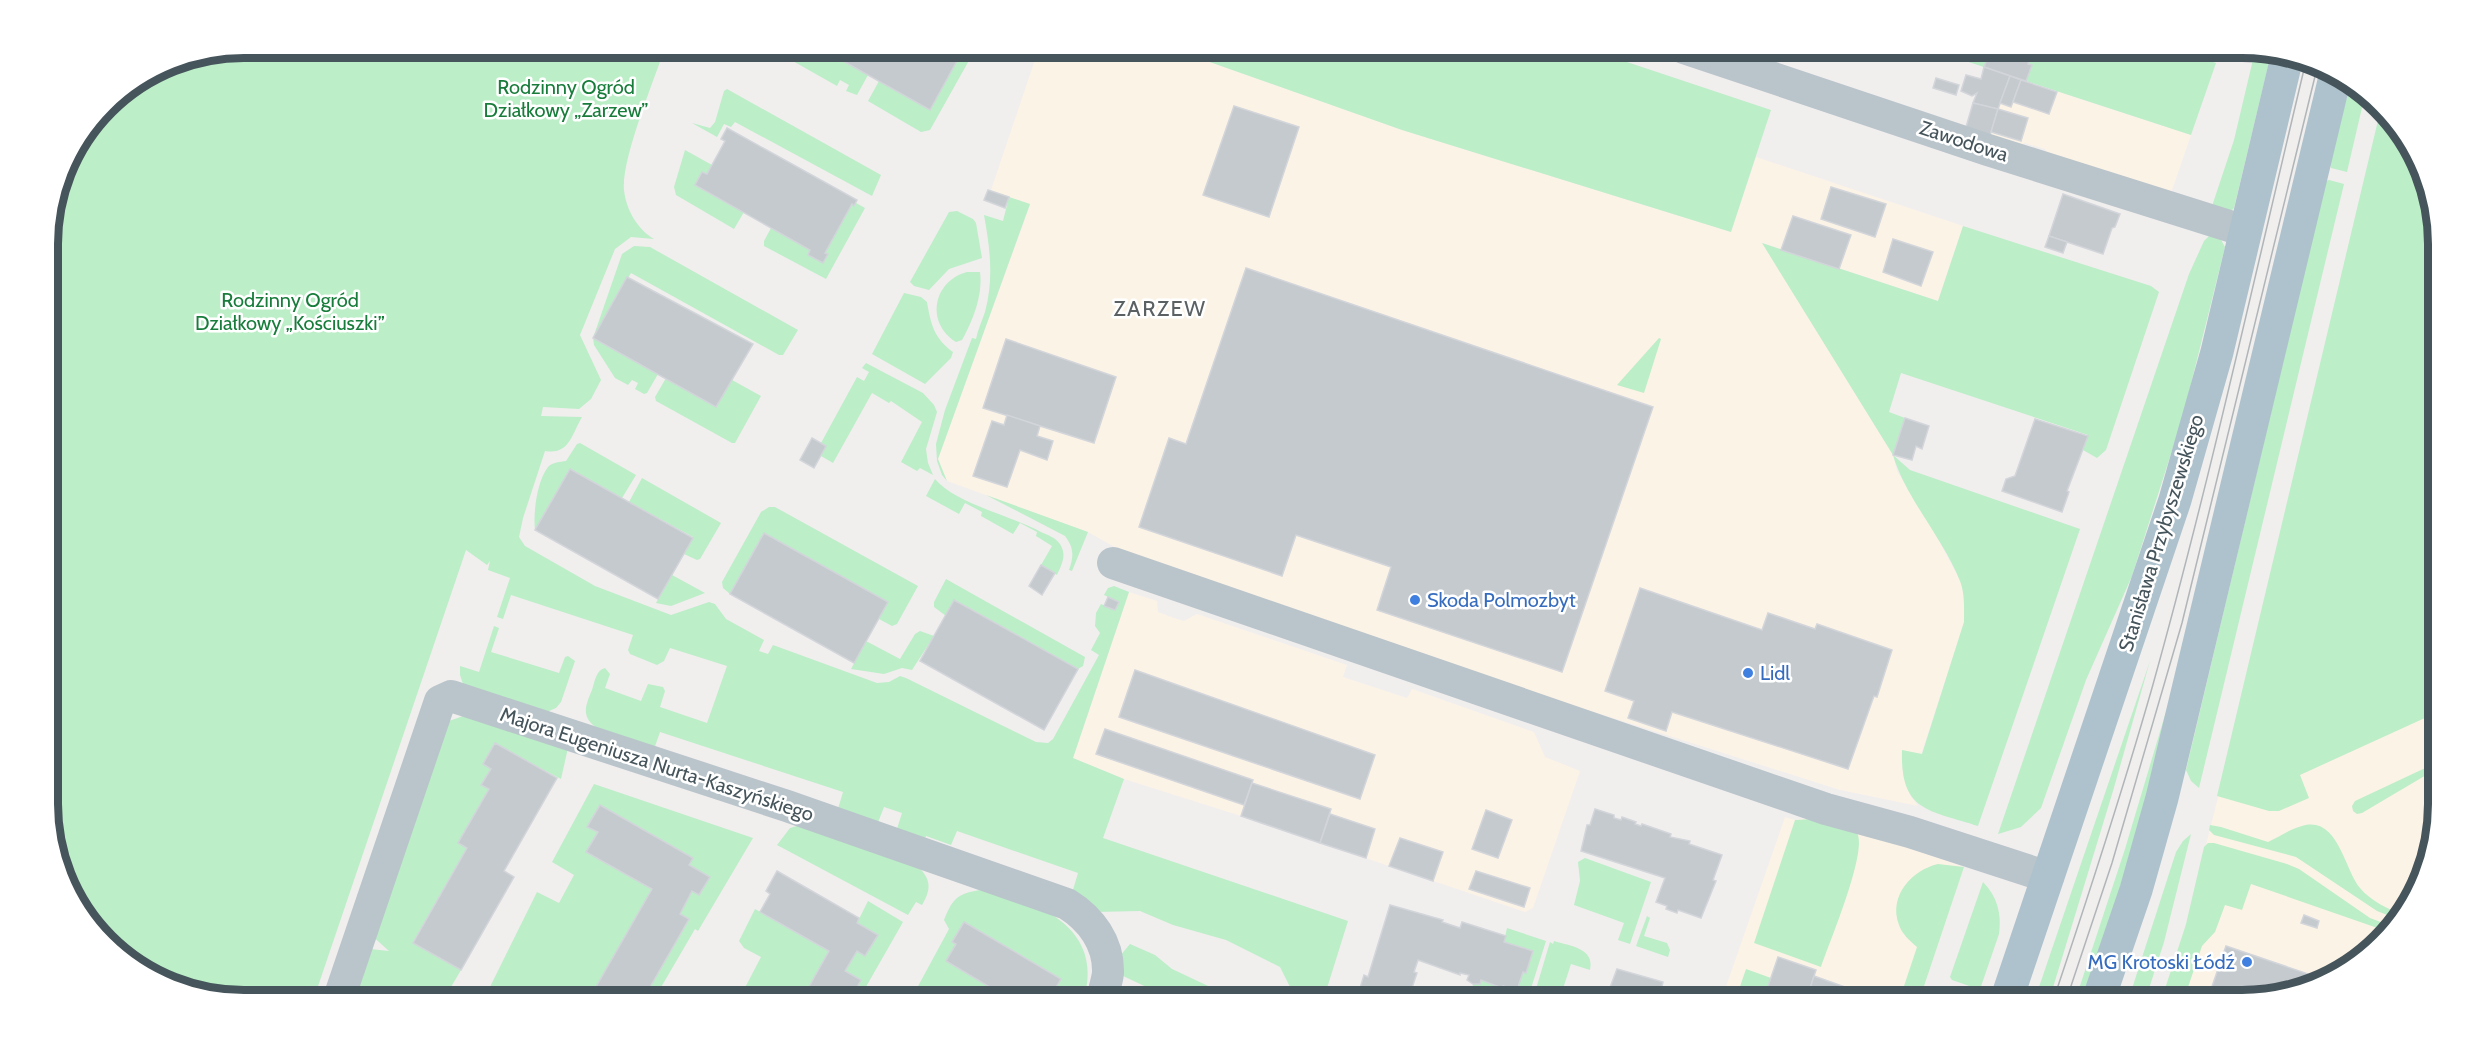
<svg xmlns="http://www.w3.org/2000/svg" width="2486" height="1049" viewBox="0 0 2486 1049" font-family="Cabin,sans-serif">
<style>
.commercial{fill:#fcf3e7}
.green{fill:#bceec8}
.building{fill:#c5cace;stroke:#d2d5da;stroke-width:1.5}
.lines{fill:none;stroke-linecap:round;stroke-linejoin:round}
.minor{stroke:#bac5cb;stroke-width:32}
.major{stroke:#aec2cd;stroke-width:33}
.tram{stroke:#b0b5b8;stroke-width:1.5}
.shop-dot{fill:#3f7fe0;stroke:#fff;stroke-width:2}
.labels{text-anchor:middle;dominant-baseline:central;stroke-width:5;stroke-linejoin:round;paint-order:stroke}
.park-label{font-size:20px;fill:#187c3b;stroke:#fff}
.street-label{font-size:20px;fill:#46555b;stroke:#fff}
.shop-label{font-size:20px;fill:#366cbe;stroke:#fff;text-anchor:start}
.quarter-label{font-size:22px;letter-spacing:1.5px;fill:#5b6063;stroke:#fff}
.rim{fill:none;stroke:#46555b;stroke-width:8}
</style>
<rect width="100%" height="100%" fill="#f1eeee"/>
<g class="commercial">
<polygon points="1039,48 1170,48 1402,130 1731,232 1756,157 1963,226 1938,301 1763,243 1893,455 1897,471 1930,524 1961,582 1965,601 1964,622 1921,755 1902,751 1903,775 1910,795 1918,806 1840,790 1572,705 1136,559 1088,532 947,481 938,459 1030,205 991,190"/>
<polygon points="2010,76 2191,135 2170,196 2052,161 2045,149 2025,143 2013,149 1988,142"/>
<polygon points="1129,592 1157,601 1158,612 1171,617 1184,621 1197,614 1347,665 1343,677 1407,698 1412,689 1534,732 1545,757 1580,771 1533,908 1525,912 1241,816 1124,779 1073,758"/>
<polygon points="2438,711 2438,804 2423,879 2397,924 2351,968 2254,1001 2161,1001 2186,924 2227,762"/>
<polygon points="1820,816 1964,867 1919,1001 1721,1001 1785,817 1795,820"/>
</g>
<g class="green">
<path d="M245 48H665C654 80 621 160 624 190 626 209 637 229 654 239L631 237 615 249 580 335 601 380 591 399 579 409 543 407 541 416 582 417C571 436 569 455 545 451L523 518 519 537 525 546 595 586 671 615 709 602 715 604 726 619 764 640 759 651 768 654 773 645 877 683 889 682 900 676 906 678 1036 742 1048 743 1053 739 1099 655 1091 650 1100 633 1095 626 1096 613 1101 604 1115 610 1119 602 1104 595 1108 588 1114 586 1129 592 1073 758 1124 779 1103 838 1348 921 1323 1001H1297L1280 967 1226 940 1173 925 1140 911 1095 912 1072 893 1078 873 957 831 951 845 926 836 924 842 896 832 902 813 884 807 877 825 837 812 843 792 660 732 653 752C635 745 588 733 586 713 585 706 589 697 592 690 595 681 596 670 605 668L610 674 605 688 641 701 648 684 663 687 665 691 660 707 707 723 727 666 670 648 664 661 657 665 630 654 628 650 633 635 511 595 503 619 497 617 510 578 488 570 490 561 487 565 466 550 313 1001H245L170 986 89 924 50 830 48 232 68 158 115 97 170 63Z"/>
<polygon points="775,48 820,48 868,75 857,95 846,91 849,85 840,80 837,86 775,51"/>
<polygon points="963,48 976,48 930,130 921,132 868,101 879,81 930,109"/>
<polygon points="1170,48 1585,48 1771,110 1731,232 1402,130"/>
<polygon points="1925,48 2170,48 2216,63 2191,135 2026,81 2032,66 2028,64 2031,57 2016,51 2013,59 1990,51 1984,67"/>
<polygon points="2255,51 2271,54 2234,208 2231,211 2210,212 2234,140"/>
<polygon points="2349,88 2364,99 2347,172 2331,168 2330,165"/>
<polygon points="727,89 881,175 872,196 735,122 731,127 724,124 717,137 692,123 710,128 715,122 724,91"/>
<polygon points="2380,112 2397,125 2436,220 2438,712 2300,775 2309,798 2279,811 2269,811 2217,796"/>
<polygon points="685,150 712,165 707,174 702,172 695,185 744,212 734,229 676,195 674,187"/>
<polygon points="2329,180 2344,184 2199,788 2191,781 2186,770 2326,181"/>
<path d="M1009 197 1030 204 938 459 947 481 942 475 937 461 936 444 945 410 972 338 976 339C978 329 982 321 985 312 994 279 990 248 984 215L1003 221Z"/>
<polygon points="856,203 865,208 826,279 764,246 764,241 771,228 810,250 808,255 823,263 828,255 825,253 852,204 854,205"/>
<polygon points="957,211 973,219 976,223 982,258 949,269 929,290 914,286 910,282 949,212"/>
<path d="M1963 226 2151 286 2159 292 2106 450 2097 458 2083 450 2088 435 1901 373 1889 412 1905 418 1893 455 1910 470 2080 529 1978 826C1929 810 1900 812 1902 750L1922 754 1964 622C1964 608 1965 594 1960 581 1943 538 1905 497 1893 455L1762 243 1938 301Z"/>
<polygon points="2210,235 2220,238 2225,247 2183,416 2132,576 2086,680 2041,808 2021,827 1998,834 2189,274 2204,241"/>
<polygon points="634,246 650,247 798,330 783,355 779,355 631,273 593,338 658,374 647,393 644,394 635,389 638,383 632,380 628,385 615,378 594,345 593,338 622,254"/>
<path d="M967 272H980C983 295 973 320 962 340L956 342C925 323 933 281 967 272Z"/>
<path d="M904 293 921 297 927 302C931 325 934 338 953 352L951 358 925 384 872 354Z"/>
<polygon points="1659,338 1661,339 1644,393 1617,385"/>
<polygon points="866,363 923,393 934,405 937,412 926,449 928,463 933,475 920,468 917,471 901,462 922,422 891,401 889,403 872,393 833,463 821,456 826,446 821,443 857,377 864,381 869,372 862,368"/>
<polygon points="666,378 716,407 732,380 761,396 735,443 732,443 656,401 655,397"/>
<path d="M580 443 636 475 622 498 570 469 535 530C533 513 537 481 548 467 553 462 560 462 566 461L577 444Z"/>
<polygon points="642,478 721,523 700,559 697,560 684,554 693,537 629,502"/>
<path d="M935 479C956 504 1010 515 1041 532 1048 535 1056 538 1060 544 1067 555 1062 564 1057 575L1041 565 1052 546 1036 536 1037 532 1020 523 1013 534 981 516 982 512 965 503 959 514 926 496Z"/>
<path d="M986 495 1088 532 1072 571 1069 570C1074 556 1074 548 1065 536Z"/>
<polygon points="769,507 775,507 918,586 897,624 892,626 879,619 888,602 764,533 730,594 723,588 722,582 761,512"/>
<polygon points="672,575 705,593 671,606 656,603"/>
<polygon points="946,579 1085,657 1083,666 1078,669 955,600 946,616 934,607 934,602"/>
<polygon points="494,626 499,628 491,652 559,673 565,657 568,656 575,661 561,702 556,708 542,714 463,684 460,675 460,666 479,672"/>
<polygon points="920,631 934,636 912,670 902,668 884,674 851,669 866,641 900,659 915,634"/>
<polygon points="2182,658 2133,851 2083,1001 2075,1001 2125,849"/>
<polygon points="2150,661 2113,791 2051,994 2038,990"/>
<polygon points="466,715 568,748 561,779 494,744 483,764 491,769 481,785 489,789 459,843 467,848 413,942 461,970 451,987 478,1001 347,1001 370,949 389,951 370,934 449,721"/>
<polygon points="2438,762 2438,768 2362,813 2357,814 2353,811 2352,806 2355,801"/>
<polygon points="594,784 753,838 698,931 695,929 653,1001 642,1001 689,920 680,914 692,891 699,895 710,877 689,865 693,858 600,806 588,826 598,832 587,852 652,889 588,1001 483,1001 537,892 559,903 574,875 552,862"/>
<path d="M1812 819 1857 833C1868 851 1829 943 1821 967L1754 943 1795 820Z"/>
<path d="M800 825 915 864C930 877 933 887 922 905L916 902 908 915 777 845 790 828Z"/>
<path d="M2210 825 2221 827 2268 842C2279 837 2290 829 2302 826 2338 815 2344 869 2360 888 2371 901 2387 909 2403 914L2400 920 2377 911 2296 857 2214 835 2209 830Z"/>
<polygon points="2191,834 2164,942 2145,1001 2128,1001 2176,852 2183,841"/>
<polygon points="2208,843 2214,843 2287,864 2299,869 2370,918 2394,927 2389,932 2251,884 2242,910 2225,905 2215,932 2202,946 2186,993 2186,1001 2161,1001 2186,924 2204,847"/>
<polygon points="1585,858 1651,882 1630,944 1618,940 1624,923 1574,905 1580,881 1578,862"/>
<path d="M1938 864 1964 867 1919 1001H1899L1917 947C1910 941 1902 934 1899 925 1888 896 1912 870 1938 864Z"/>
<path d="M1983 882C1997 896 2002 914 1999 934L1976 1001H1974L1978 989 1952 980 1950 977Z"/>
<path d="M980 890C1000 897 1038 905 1054 916 1086 937 1094 967 1083 1001H1048L1060 978 964 922 952 942 956 944 946 961 1013 1001H910L949 929 944 920C953 898 957 894 980 890Z"/>
<polygon points="868,901 903,922 859,999 852,996 861,980 845,971 857,951 865,955 877,935 857,923"/>
<polygon points="755,909 829,951 801,1001 738,1001 761,957 744,948 739,941"/>
<polygon points="1647,916 1650,918 1644,936 1667,943 1670,950 1668,957 1636,946"/>
<polygon points="1507,928 1546,941 1527,1001 1474,1001 1471,997 1473,984 1480,984 1481,980 1502,988 1503,986 1517,990 1523,972 1526,973 1533,952 1504,942"/>
<path d="M1554 941C1570 946 1595 948 1590 970L1571 964 1559 1001 1533 999 1550 942 1553 944Z"/>
<polygon points="1130,944 1155,955 1172,969 1240,1001 1176,1001 1121,975 1119,957"/>
<polygon points="1746,969 1771,978 1763,1001 1735,1001"/>
</g>
<g class="building">
<polygon points="820,48 964,48 930,110"/>
<polygon points="1990,51 2013,59 2015,51 2031,56 2028,64 2032,65 2026,81 1984,67"/>
<polygon points="1984,67 2010,76 1998,109 1973,103 1977,93 1972,96 1961,91 1966,75 1981,79"/>
<polygon points="2010,76 2021,80 2011,107 2000,103"/>
<polygon points="1936,78 1959,85 1956,95 1933,88"/>
<polygon points="2021,80 2057,92 2049,114 2013,102"/>
<polygon points="1973,103 1998,109 1988,142 1964,134"/>
<polygon points="1234,106 1299,127 1269,217 1203,195"/>
<polygon points="1998,109 2028,118 2021,141 1991,132"/>
<polygon points="727,128 857,200 854,206 852,204 825,253 828,254 823,263 808,255 810,250 695,185 702,172 707,174 725,141 721,139"/>
<polygon points="1831,187 1886,204 1875,237 1821,219"/>
<polygon points="988,190 1009,197 1005,208 984,200"/>
<polygon points="2063,194 2120,214 2115,227 2112,228 2103,254 2049,236"/>
<polygon points="1793,216 1851,235 1839,269 1781,250"/>
<polygon points="2049,236 2067,242 2063,253 2045,247"/>
<polygon points="1893,239 1933,252 1921,286 1883,272"/>
<polygon points="1246,268 1653,407 1562,672 1377,610 1391,567 1296,535 1282,576 1139,527 1169,438 1186,444"/>
<polygon points="627,277 753,344 716,407 593,338"/>
<polygon points="1006,339 1116,377 1094,443 983,408"/>
<polygon points="1007,415 1040,426 1037,436 1053,441 1047,460 1020,450 1007,487 973,476 992,421 1004,425"/>
<polygon points="1905,418 1929,426 1922,449 1916,446 1912,460 1893,455"/>
<polygon points="2035,419 2088,436 2067,491 2069,492 2062,512 2002,491 2006,479 2015,476"/>
<polygon points="812,438 826,446 814,468 800,460"/>
<polygon points="570,469 693,538 658,599 535,530"/>
<polygon points="764,533 888,602 854,663 730,594"/>
<polygon points="1041,565 1055,573 1042,595 1029,586"/>
<polygon points="1640,588 1762,630 1768,613 1815,629 1817,624 1892,650 1877,697 1874,696 1848,769 1672,712 1666,731 1628,718 1634,701 1605,691"/>
<polygon points="1108,597 1119,602 1115,610 1104,606"/>
<polygon points="954,600 1078,669 1044,730 920,661"/>
<polygon points="1135,670 1375,755 1360,799 1119,717"/>
<polygon points="1105,729 1253,780 1244,805 1096,754"/>
<polygon points="495,743 557,778 504,871 514,877 461,970 413,943 467,848 458,843 489,789 481,785 491,769 483,764"/>
<polygon points="1252,783 1331,809 1320,843 1241,816"/>
<polygon points="600,805 693,858 689,865 710,877 699,895 692,891 680,914 689,919 642,1001 588,1001 652,889 586,852 598,832 587,827"/>
<polygon points="1595,809 1614,815 1614,818 1621,820 1622,817 1636,822 1635,824 1641,826 1642,824 1671,834 1670,837 1690,841 1689,844 1722,855 1713,880 1716,881 1701,918 1678,910 1677,913 1666,909 1667,906 1656,902 1665,878 1581,851 1587,825 1590,825"/>
<polygon points="1486,810 1512,820 1498,858 1472,849"/>
<polygon points="1330,814 1375,829 1366,858 1320,843"/>
<polygon points="2434,825 2423,879 2411,901 2409,900"/>
<polygon points="1400,838 1443,852 1433,881 1389,866"/>
<polygon points="777,871 859,918 857,923 878,935 865,956 857,951 845,971 861,980 849,1001 801,1001 829,951 760,912 770,894 766,891"/>
<polygon points="1476,871 1530,888 1524,907 1469,889"/>
<polygon points="1390,905 1443,920 1442,922 1460,928 1462,922 1506,936 1504,942 1533,951 1526,973 1523,972 1517,990 1503,986 1502,988 1481,980 1480,984 1473,984 1467,980 1469,975 1460,973 1460,975 1418,960 1414,972 1417,973 1412,988 1410,987 1408,1001 1356,1001 1364,975 1368,977"/>
<polygon points="2304,915 2319,921 2317,928 2301,923"/>
<polygon points="964,922 1061,979 1048,1001 1013,1001 946,961 956,944 952,942"/>
<polygon points="2226,946 2320,978 2254,1001 2207,1001"/>
<polygon points="1778,957 1816,970 1806,1001 1763,1001"/>
<polygon points="1617,969 1663,982 1659,1001 1608,1001 1610,994 1608,993"/>
<polygon points="1814,976 1884,1001 1806,1001"/>
</g>
<g class="lines">
<g class="minor">
<polyline points="1684,48 1988,150 2245,231"/>
<polyline points="1113,563 1826,809 1910,832 2048,877"/>
<path d="M338 1001 440 701 451 696 787 806 1067 904C1091 919 1109 943 1108 973 1107 982 1103 992 1102 1001"/>
</g>
<g class="major">
<polyline points="2006,1001 2175,500 2217,352 2287,57"/>
<polyline points="2098,1001 2136,890 2162,798 2335,77"/>
</g>
<g class="tram">
<path d="M2053 1001C2088 897 2122 793 2152 688 2210 481 2256 270 2306 61"/>
<polyline points="2066,1001 2112,863 2182,623 2318,64"/>
</g>
</g>
<g class="shop-dot">
<circle cx="1415" cy="600" r="6"/>
<circle cx="1748" cy="673" r="6"/>
<circle cx="2247" cy="962" r="6"/>
</g>
<g class="labels">
<g class="park-label">
<text x="566" y="87">Rodzinny Ogród<tspan x="566" dy="23">Działkowy „Zarzew”</tspan></text>
<text x="290" y="300">Rodzinny Ogród<tspan x="290" dy="23">Działkowy „Kościuszki”</tspan></text>
</g>
<g class="street-label">
<text transform="translate(1964 141) rotate(18)">Zawodowa</text>
<text transform="translate(2161 533) rotate(-73)">Stanisława Przybyszewskiego</text>
<text transform="translate(657 764) rotate(18)">Majora Eugeniusza Nurta-Kaszyńskiego</text>
</g>
<g class="shop-label">
<text x="1427" y="600">Skoda Polmozbyt</text>
<text x="1760" y="673">Lidl</text>
<text x="2235" y="962" text-anchor="end">MG Krotoski Łódź</text>
</g>
<g class="quarter-label">
<text x="1160" y="308">ZARZEW</text>
</g>
</g>
<path d="M0 0H2486V1049H0ZM244 58H2242A186 186 0 0 1 2428 244V804A186 186 0 0 1 2242 990H244A186 186 0 0 1 58 804V244A186 186 0 0 1 244 58Z" fill="#fff" fill-rule="evenodd"/>
<path class="rim" d="M244 58H2242A186 186 0 0 1 2428 244V804A186 186 0 0 1 2242 990H244A186 186 0 0 1 58 804V244A186 186 0 0 1 244 58Z"/>
</svg>
